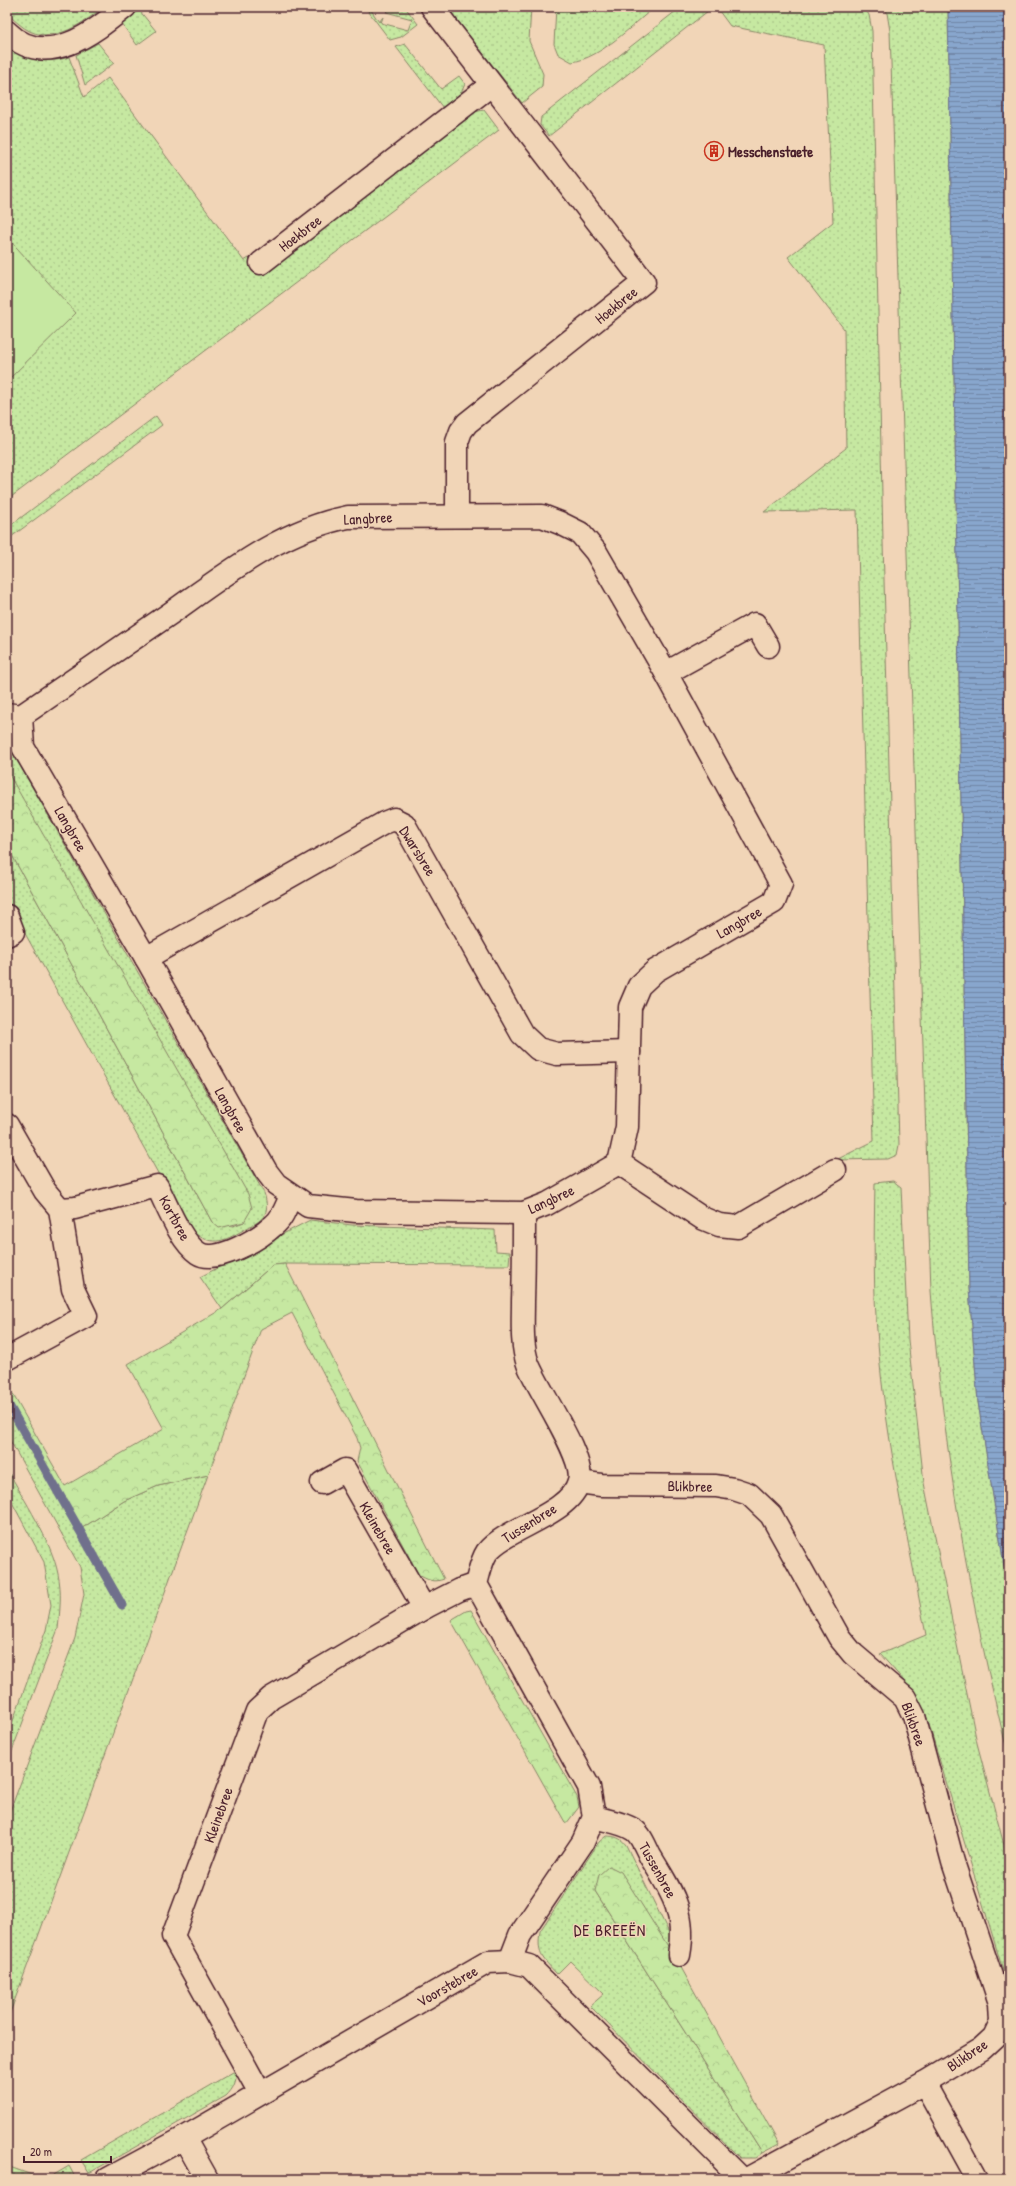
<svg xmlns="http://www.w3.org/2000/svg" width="1016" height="2186" viewBox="0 0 1016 2186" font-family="'Patrick Hand',sans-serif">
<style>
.grass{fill:url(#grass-dots);stroke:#888466}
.forest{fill:url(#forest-crowns);stroke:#888466}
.pitch{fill:#c6e8a1;stroke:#888466}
.water{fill:url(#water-rules);stroke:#6f708c}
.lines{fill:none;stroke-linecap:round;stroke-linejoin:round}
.stream{stroke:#6f708c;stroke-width:9}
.minor-casing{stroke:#4a1f2b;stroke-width:25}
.minor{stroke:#f1d5b7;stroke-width:22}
.labels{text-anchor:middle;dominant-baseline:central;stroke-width:3;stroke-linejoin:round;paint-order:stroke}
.poi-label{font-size:15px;font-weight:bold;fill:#4a1f2b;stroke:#f1d5b7;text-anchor:start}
.street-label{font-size:15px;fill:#4a1f2b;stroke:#f1d5b7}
.neighbourhood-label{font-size:16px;letter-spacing:1px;fill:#4a1f2b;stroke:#f1d5b7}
</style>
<defs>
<pattern id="grass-dots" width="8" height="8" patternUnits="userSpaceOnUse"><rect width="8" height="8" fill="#c6e8a1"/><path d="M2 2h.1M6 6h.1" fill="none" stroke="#acc78b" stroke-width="1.8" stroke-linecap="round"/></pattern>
<pattern id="forest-crowns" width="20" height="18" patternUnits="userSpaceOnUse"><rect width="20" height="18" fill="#c6e8a1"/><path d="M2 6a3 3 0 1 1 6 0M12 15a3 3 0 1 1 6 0" fill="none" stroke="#acc78b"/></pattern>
<pattern id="water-rules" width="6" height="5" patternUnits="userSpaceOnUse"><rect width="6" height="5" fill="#88a6cd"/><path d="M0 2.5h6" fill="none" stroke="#7187a7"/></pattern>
</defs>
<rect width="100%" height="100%" fill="#f1d5b7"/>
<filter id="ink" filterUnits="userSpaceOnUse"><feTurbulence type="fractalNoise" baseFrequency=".025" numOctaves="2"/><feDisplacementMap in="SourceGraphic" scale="8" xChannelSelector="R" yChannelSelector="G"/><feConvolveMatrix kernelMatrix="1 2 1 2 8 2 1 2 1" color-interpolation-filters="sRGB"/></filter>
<g filter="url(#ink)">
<g class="grass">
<path d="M7 7H104C79 26 48 49 19 24 13 19 7 15 7 7Z"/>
<polygon points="365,7 369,7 379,22 383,17 381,23 408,30 412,19 386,12 392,7 405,7 418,24 401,37 390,40"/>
<polygon points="447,7 531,7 529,41 543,74 542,87 522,103"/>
<path d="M556 7H655C632 25 601 58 572 62L558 54 554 44Z"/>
<polygon points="681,7 713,7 549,136 540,125 541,117"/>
<polygon points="716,7 864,7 869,15 872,31 883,542 899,1145 897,1155 888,1159 836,1160 874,1141 857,510 764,512 846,448 844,329 788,257 833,222 824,45 730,26"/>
<path d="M886 7H948L969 1288 978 1402 1009 1596V1758C970 1605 943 1449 931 1291L890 31Z"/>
<polygon points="139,10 156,31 137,45 122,24"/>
<polygon points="98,43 114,63 85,85 76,55"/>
<polygon points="405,44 441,89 459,76 465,84 461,93 443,108 396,47"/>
<path d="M7 47C24 60 49 64 69 57L84 97 108 78 244 261 249 258 263 275 474 112 484 110 499 130 7 500Z"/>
<polygon points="156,416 162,425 7,540 7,528"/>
<path d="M7 743 264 1193C266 1199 268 1208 265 1214 261 1222 252 1225 245 1229 222 1243 211 1247 189 1229L7 901V846L212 1222 233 1226 244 1222 7 771Z"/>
<path d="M893 1181 901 1187 908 1340 924 1483 977 1743 1009 1864 1008 1987 926 1715 912 1690 880 1654 926 1635C908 1539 886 1441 878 1343 873 1290 874 1236 875 1183Z"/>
<polygon points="310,1220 352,1225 495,1230 496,1251 510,1252 509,1265 285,1264 273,1265 222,1309 200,1277"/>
<polygon points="7,1402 79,1530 124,1501 158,1486 208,1475 7,2021 7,1819 75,1638 84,1594 80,1567 7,1435"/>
<path d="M7 1469C23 1498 52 1542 58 1574 62 1592 60 1610 58 1629L7 1764V1737L46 1630 51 1605 44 1562 7 1493Z"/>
<path d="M606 1836C615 1836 621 1838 626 1845L669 1933 678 1962 595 1891 762 2153 755 2158H740L590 2006 604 1994 570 1961 557 1974C541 1957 537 1954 540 1931L599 1842Z"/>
<path d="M233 2072H236C237 2082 233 2089 226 2096L89 2173 81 2160Z"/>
<polygon points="7,2166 43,2179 7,2179"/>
<polygon points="69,2166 76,2179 47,2179"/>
</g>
<g class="forest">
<polygon points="7,771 248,1194 252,1208 244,1222 219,1228 212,1222 7,846"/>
<path d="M285 1264 444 1579C434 1583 427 1580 419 1575L357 1461 360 1448 357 1438 292 1313 261 1329 208 1475 158 1486 124 1501 79 1530 7 1402V1384L65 1486 164 1429 128 1364 222 1309 273 1265Z"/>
<polygon points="471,1610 577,1797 579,1807 566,1824 451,1620 466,1611"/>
<polygon points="609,1866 621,1872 678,1962 779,2144 762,2153 595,1891 599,1875"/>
</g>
<polygon class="pitch" points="7,237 76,313 7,381"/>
<polygon class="water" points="948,7 1009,7 1009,1596 978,1402 969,1288"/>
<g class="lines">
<polyline class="stream" points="7,1402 122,1605"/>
<defs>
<g id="minor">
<polyline points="432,7 644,282 467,423 461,431 457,442 457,516"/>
<path d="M7 32C46 71 94 32 125 7"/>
<polyline points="261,263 491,85"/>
<polyline points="666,673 755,624 768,646"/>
<path d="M7 714 21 716 23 747 146 958 266 1171 276 1184 308 1206 356 1211 524 1213 547 1204 619 1163 627 1127 630 1007 639 986 655 971 774 902 781 884 666 673 596 552 580 533 560 523 542 516 348 517C281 530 226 574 171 613 121 647 71 682 21 716"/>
<polyline points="7,916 13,932 7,935"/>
<polyline points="146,958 384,823 394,819 404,824 522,1034 538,1049 557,1054 629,1052"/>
<polyline points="7,1125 45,1191 60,1209 73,1289 86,1316 7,1359"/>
<polyline points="619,1163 702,1218 719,1225 738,1227 835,1170"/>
<path d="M60 1209 75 1208 157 1186C167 1205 180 1241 198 1253 216 1265 260 1238 274 1225 283 1218 286 1206 291 1196"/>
<polyline points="579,1482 601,1485 716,1486 734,1489 749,1494 771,1515 839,1637 853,1654 905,1698 914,1716 953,1862 1000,2003 1001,2022 994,2037 981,2049 924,2083 747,2179"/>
<polyline points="322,1483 345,1470 424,1608"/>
<path d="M594 1817C607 1821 622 1822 634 1830 641 1835 646 1848 650 1856 671 1891 687 1912 679 1955"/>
<path d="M510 1961 520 1935 583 1842 594 1817 589 1787 476 1584C479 1574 481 1561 487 1552 507 1527 570 1515 579 1481 586 1458 538 1390 528 1364 521 1345 523 1320 523 1301 524 1271 524 1242 524 1213"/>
<polyline points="924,2083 977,2179"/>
<polyline points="260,2093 173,1936 257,1711 271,1698 424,1608 459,1590 476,1584"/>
<polyline points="184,2138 207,2179"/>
<polyline points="108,2179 184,2138 488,1962 510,1961 529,1966 742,2179"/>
</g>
</defs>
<use href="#minor" class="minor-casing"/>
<use href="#minor" class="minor"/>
</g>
</g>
<defs>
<symbol id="building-ring" viewBox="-11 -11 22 22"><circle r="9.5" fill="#f1d5b7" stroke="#c8321e" stroke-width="1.5"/><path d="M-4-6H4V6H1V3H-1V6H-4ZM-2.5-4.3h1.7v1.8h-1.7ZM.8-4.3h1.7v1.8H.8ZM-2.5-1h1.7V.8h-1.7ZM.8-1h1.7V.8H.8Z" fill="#c8321e"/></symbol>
</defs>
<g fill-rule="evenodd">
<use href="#building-ring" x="703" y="140" width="22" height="22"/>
</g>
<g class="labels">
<g class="poi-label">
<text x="728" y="151">Messchenstaete</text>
</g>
<g class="street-label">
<text transform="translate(300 233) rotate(-38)">Hoekbree</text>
<text transform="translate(616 305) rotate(-39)">Hoekbree</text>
<text transform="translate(368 518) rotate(-3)">Langbree</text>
<text transform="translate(71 829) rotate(60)">Langbree</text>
<text transform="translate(418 851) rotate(58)">Dwarsbree</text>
<text transform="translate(739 922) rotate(-30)">Langbree</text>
<text transform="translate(231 1110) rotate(61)">Langbree</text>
<text transform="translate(551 1199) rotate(-25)">Langbree</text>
<text transform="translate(175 1218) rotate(61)">Kortbree</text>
<text transform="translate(690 1486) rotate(1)">Blikbree</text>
<text transform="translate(529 1523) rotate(-32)">Tussenbree</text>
<text transform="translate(378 1528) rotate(60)">Kleinebree</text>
<text transform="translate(914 1724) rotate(70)">Blikbree</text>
<text transform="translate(218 1815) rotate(-70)">Kleinebree</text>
<text transform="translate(658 1870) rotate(61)">Tussenbree</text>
<text transform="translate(447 1986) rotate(-30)">Voorstebree</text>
<text transform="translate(967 2055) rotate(-34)">Blikbree</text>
</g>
<g class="neighbourhood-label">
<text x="610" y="1930">DE BREEËN</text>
</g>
</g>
<rect width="1016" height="2186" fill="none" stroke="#f1d5b7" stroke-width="24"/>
<rect x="12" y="12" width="992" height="2162" fill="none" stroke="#4a1f2b" stroke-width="1.5" filter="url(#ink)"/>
<path d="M24 2156v6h87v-6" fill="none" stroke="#4a1f2b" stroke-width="2"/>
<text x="30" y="2156" font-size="12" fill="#4a1f2b" stroke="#f1d5b7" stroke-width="3" paint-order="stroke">20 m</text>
</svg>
